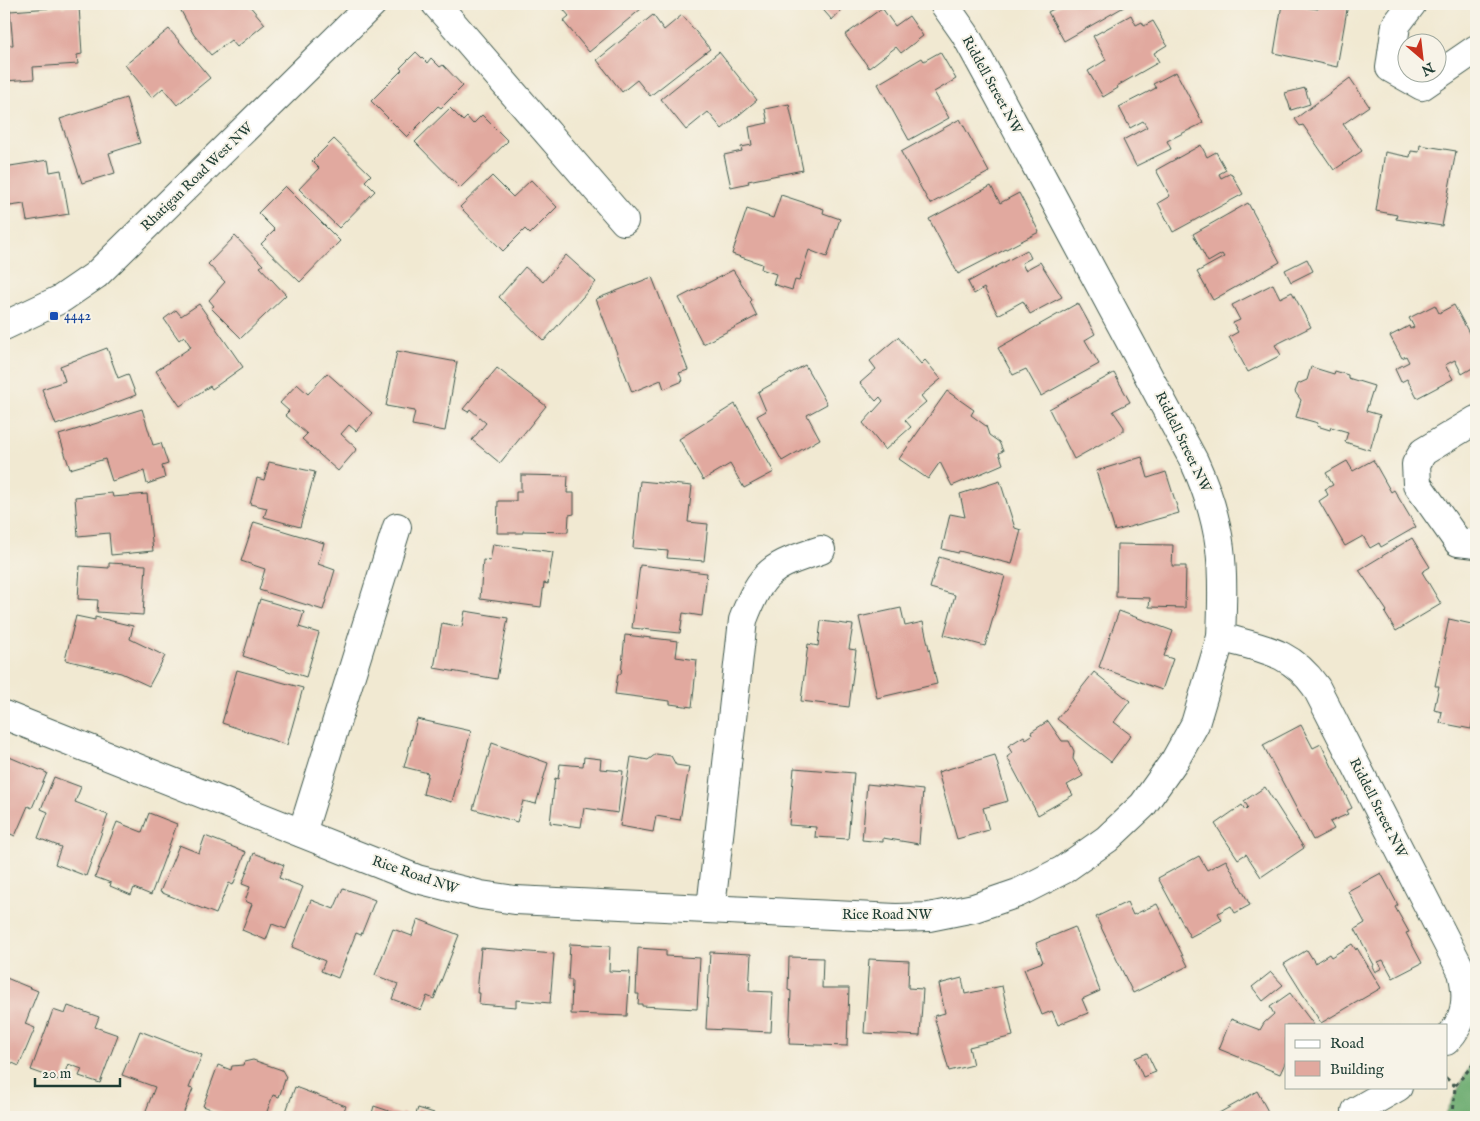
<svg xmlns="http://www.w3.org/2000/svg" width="1480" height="1121" viewBox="0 0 1480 1121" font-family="'IM FELL English',serif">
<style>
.forest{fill:#6bab6e;stroke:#457451}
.building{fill:#e1a99f}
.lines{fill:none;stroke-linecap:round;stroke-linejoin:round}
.minor-casing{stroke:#3e574c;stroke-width:30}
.path{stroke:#3e574c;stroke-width:3;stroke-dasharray:4 4;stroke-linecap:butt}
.minor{stroke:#fff;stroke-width:28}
.transit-dot{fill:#1a4fb4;stroke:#f7f3e8;stroke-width:2}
.labels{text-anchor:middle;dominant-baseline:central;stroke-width:4;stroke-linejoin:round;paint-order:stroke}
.street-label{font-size:14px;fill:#1f3d34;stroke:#f7f3e8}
.transit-label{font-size:14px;fill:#164399;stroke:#f7f3e8;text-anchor:start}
</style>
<rect width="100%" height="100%" fill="#f7f3e8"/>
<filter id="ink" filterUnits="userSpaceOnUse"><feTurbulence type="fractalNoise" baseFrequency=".02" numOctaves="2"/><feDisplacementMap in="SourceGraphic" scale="10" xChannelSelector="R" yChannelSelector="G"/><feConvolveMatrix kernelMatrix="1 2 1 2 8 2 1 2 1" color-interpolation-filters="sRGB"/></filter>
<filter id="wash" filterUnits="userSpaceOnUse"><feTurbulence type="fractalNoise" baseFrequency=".0096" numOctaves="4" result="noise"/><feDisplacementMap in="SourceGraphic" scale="20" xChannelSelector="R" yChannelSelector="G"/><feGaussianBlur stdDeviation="1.12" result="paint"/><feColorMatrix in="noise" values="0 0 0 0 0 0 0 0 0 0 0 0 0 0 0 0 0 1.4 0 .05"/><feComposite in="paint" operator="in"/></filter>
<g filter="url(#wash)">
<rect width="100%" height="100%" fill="#f1e9d2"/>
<polygon class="forest" points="1476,1054 1476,1117 1444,1117"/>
<g id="blocks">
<g class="building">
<polygon points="184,4 248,4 265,24 237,47 231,40 211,55 194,35 179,7"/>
<polygon points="559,4 647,4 589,52 563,21 569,16"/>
<polygon points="818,4 846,4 832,20"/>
<polygon points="1063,4 1129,4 1064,41 1048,12"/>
<polygon points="1282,4 1318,9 1319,4 1348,4 1337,67 1274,53"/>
<polygon points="79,6 82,54 77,55 78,64 33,67 34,79 4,81 4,45 13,45 10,11"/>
<polygon points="882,8 895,26 909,16 923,36 901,53 896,47 869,68 845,35"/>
<polygon points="653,15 664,30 682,15 710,49 650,96 637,80 622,92 597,60"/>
<polygon points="1131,15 1136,25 1142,22 1144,26 1153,21 1167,45 1154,53 1159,62 1117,86 1118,88 1103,97 1088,71 1106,60 1093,36"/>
<polygon points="169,29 210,78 177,105 163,88 152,98 125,65"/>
<polygon points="416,52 427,63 431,58 440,67 443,65 463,86 441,108 438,106 407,137 371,101 402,70 400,68"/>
<polygon points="719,52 757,100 722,129 708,112 686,130 661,99"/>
<polygon points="940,52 956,79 934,92 949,118 909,140 878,84 922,58 924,61"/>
<polygon points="1176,72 1203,123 1167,141 1171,149 1136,166 1123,140 1147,127 1143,121 1130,128 1119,107 1156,88 1153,84"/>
<polygon points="1350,78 1369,106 1343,124 1362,151 1334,170 1303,125 1300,126 1295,119"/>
<polygon points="1305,88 1310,104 1291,110 1285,93"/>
<polygon points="126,98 140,143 109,153 115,173 82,183 60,119"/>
<polygon points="789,104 803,170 748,181 749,183 731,187 724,155 742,151 741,147 752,145 749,127 768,123 765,109"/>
<polygon points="450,108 463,121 467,117 473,124 482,115 508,141 460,188 415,142"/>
<polygon points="960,119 989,172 930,204 901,152"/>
<polygon points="334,139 371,175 365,181 375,191 339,228 299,189 319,168 312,161"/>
<polygon points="1201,145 1207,157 1216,152 1226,170 1219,174 1221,178 1231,173 1243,194 1173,232 1158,203 1170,196 1156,170"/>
<polygon points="1420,145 1456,151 1442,226 1396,219 1397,215 1376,211 1385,152 1410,157 1411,151 1419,152"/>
<polygon points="48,160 50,172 61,170 69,214 27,221 24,204 10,206 4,167"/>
<polygon points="492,176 513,197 531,180 557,207 530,234 525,229 503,251 460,207"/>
<polygon points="285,186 340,241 300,282 261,244 275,230 258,213"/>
<polygon points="991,186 1000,203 1019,193 1039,232 958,274 929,219"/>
<polygon points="781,195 824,209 823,213 840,219 827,257 809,250 799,281 795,280 792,290 773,284 776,274 761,269 762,264 732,254 747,209 773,218"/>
<polygon points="1248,203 1280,262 1213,300 1197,272 1224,257 1222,254 1208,262 1193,234"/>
<polygon points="235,236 263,265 260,267 286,295 241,338 211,308 214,306 209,300 225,282 208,264"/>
<polygon points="1027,250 1031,258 1022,263 1025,270 1040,262 1062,297 1030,314 1023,301 998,315 984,288 974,294 968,282"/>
<polygon points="566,255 596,282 544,341 499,297 525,267 543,282"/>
<polygon points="1307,259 1313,271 1291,282 1285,270"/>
<polygon points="733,270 752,300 750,302 757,316 703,344 679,298"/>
<polygon points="652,277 688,370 679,373 683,381 664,389 661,380 632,392 596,299"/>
<polygon points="1273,284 1280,298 1292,292 1311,327 1275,345 1281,355 1248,372 1229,337 1238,332 1233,323 1240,320 1232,305"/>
<polygon points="1078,303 1095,334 1085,340 1099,364 1041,396 1026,369 1013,375 998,348"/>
<polygon points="199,304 243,367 212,389 210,386 180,406 156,371 191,347 184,336 179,340 164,319 176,310 181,316"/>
<polygon points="1435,305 1439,313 1454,305 1476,346 1476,366 1462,374 1455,360 1445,365 1453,379 1417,398 1407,379 1401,382 1395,369 1409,362 1406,356 1402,358 1390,336 1409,326 1410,329 1414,327 1409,318"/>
<polygon points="898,337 921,364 925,360 941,379 921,396 926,402 905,420 911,427 885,450 863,423 883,401 880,397 876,401 860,383 876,369 870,361"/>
<polygon points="107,348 118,378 128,374 136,395 56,425 42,389 65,381 60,366"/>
<polygon points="397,351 457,362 445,431 412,425 415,411 386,406"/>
<polygon points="805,365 827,404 807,415 820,439 782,461 757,416 766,411 758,392"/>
<polygon points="1311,367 1334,374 1335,371 1348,375 1348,378 1374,386 1366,411 1380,415 1370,450 1345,442 1348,432 1331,427 1330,430 1317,426 1318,423 1296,417 1301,400 1295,392 1298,384 1307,380"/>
<polygon points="497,368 546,406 500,463 472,440 486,423 470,409 468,412 463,409"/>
<polygon points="327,373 372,413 356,431 349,425 341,434 357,449 338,471 302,439 307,434 285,415 289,411 280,403 297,384 308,394"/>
<polygon points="1114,373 1130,402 1113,411 1124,427 1124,431 1074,459 1049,409"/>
<polygon points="947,391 974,410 971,415 986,426 989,435 999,442 1003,451 999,453 1003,464 952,486 940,462 928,479 899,459"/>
<polygon points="735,404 774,472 744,488 730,464 703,480 679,439"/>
<polygon points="142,409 153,445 161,443 168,464 162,466 165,478 147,484 144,471 112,481 105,459 70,469 59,435"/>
<polygon points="1142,457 1148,478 1166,472 1179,513 1115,531 1096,471"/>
<polygon points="1373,460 1391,492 1394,490 1416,527 1381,547 1379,543 1370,548 1363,536 1345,546 1319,501 1328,495 1325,489 1333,485 1326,473 1347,461 1353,471"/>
<polygon points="269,462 315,472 300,527 264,517 267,508 250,504 257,478 264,480"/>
<polygon points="521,475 568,476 567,493 574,493 574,514 569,515 568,532 523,531 523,533 497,533 498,501 516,501 516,492 521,492"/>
<polygon points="640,481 692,486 688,522 708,524 704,561 667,558 668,551 633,548"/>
<polygon points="1000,481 1015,528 1021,530 1012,564 959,551 958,553 942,549 950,514 965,517 960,494"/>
<polygon points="112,493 113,497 147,494 153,551 111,555 109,533 78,536 75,497"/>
<polygon points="254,522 324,543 318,564 335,570 323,610 259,590 265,569 241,561"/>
<polygon points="1412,538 1430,567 1422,572 1441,604 1396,631 1385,613 1387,611 1359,570"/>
<polygon points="493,544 553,552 548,584 544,583 541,607 480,599 483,560 490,561"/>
<polygon points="1117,544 1173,545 1172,566 1186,566 1185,608 1149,607 1150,598 1116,597"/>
<polygon points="939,557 1005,576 985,646 944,635 955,595 930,588"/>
<polygon points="109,563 146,565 143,615 97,612 98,600 78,599 80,566 109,568"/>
<polygon points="640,565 707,573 702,616 683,613 680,633 632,628"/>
<polygon points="260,599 304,612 299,627 319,633 306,677 243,656"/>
<polygon points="901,608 905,626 923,622 937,684 877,698 859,617"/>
<polygon points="465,611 508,618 497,679 434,668 442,623 462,627"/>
<polygon points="1119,611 1173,631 1164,656 1173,659 1162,690 1099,667"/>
<polygon points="76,616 95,620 95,617 133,626 130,639 165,656 149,686 121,673 65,660"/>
<polygon points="1449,619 1476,625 1476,715 1474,714 1471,729 1440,723 1442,712 1434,710 1439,686 1435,686"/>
<polygon points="821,621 853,625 849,649 856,650 849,707 801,701 808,644 818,646"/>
<polygon points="625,635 678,641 676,657 697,660 692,707 670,704 670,701 615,694 618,674 621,674"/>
<polygon points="237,670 303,688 287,745 222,723"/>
<polygon points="1094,672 1130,701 1114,722 1131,735 1111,762 1057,719"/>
<polygon points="417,719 471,731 452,802 423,794 428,773 404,767"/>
<polygon points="1048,721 1062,741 1069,741 1074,751 1073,759 1083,776 1067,785 1073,795 1038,815 1007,757 1012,753 1008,746 1024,736 1026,739 1032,735 1031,732"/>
<polygon points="1301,725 1313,748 1321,744 1352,808 1346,811 1348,814 1330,822 1334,829 1313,840 1263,745"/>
<polygon points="492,743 548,763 536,804 523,801 517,822 473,809"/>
<polygon points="656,754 671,756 676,765 689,767 680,820 656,816 653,832 620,826 631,757 648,760"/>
<polygon points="995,755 1008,801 983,808 989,830 957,839 938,772"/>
<polygon points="7,756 47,773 32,808 28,806 15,836 4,831 4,764"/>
<polygon points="584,757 601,759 600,769 623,771 618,813 584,808 581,827 550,823 555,778 558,779 560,764 583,766"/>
<polygon points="794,768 854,773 848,839 815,837 816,827 789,825"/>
<polygon points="54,777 81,787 75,802 108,815 86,876 55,864 61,847 38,838 48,812 41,809"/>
<polygon points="867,784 923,790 919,844 883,838 883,842 862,840"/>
<polygon points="1265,787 1304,848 1261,877 1246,854 1238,859 1215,824 1242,805 1245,810 1248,807 1244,801"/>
<polygon points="149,813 177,824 151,895 134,888 131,895 110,886 111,883 95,877 117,822 142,832"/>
<polygon points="205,836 246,852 233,885 229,883 216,914 160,892 179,845 199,853"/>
<polygon points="254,853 284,865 279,878 303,887 286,929 272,924 266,940 242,930 252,904 245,901 250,887 242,884"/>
<polygon points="1199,856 1207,870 1226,860 1250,905 1235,913 1231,906 1218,913 1222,920 1190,937 1158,878"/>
<polygon points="1381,873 1398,905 1395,907 1409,932 1406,933 1422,963 1393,978 1383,960 1378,962 1382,968 1375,972 1372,966 1374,965 1355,929 1365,923 1348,891"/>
<polygon points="343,888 375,900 361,935 356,933 338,978 321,971 325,961 292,947 311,900 334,909"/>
<polygon points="1127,902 1133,915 1157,904 1188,966 1133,993 1096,917"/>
<polygon points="418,919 459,935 434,999 427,996 421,1010 392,999 398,984 375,975 393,929 412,936"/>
<polygon points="1075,927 1100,991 1082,999 1088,1013 1058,1025 1052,1011 1042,1015 1024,969 1043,962 1036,943"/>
<polygon points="570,944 610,946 609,971 630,972 627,1016 571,1014 572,980 568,980"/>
<polygon points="1352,944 1356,950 1357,948 1381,988 1321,1023 1284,964 1307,950 1315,963 1329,954 1331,957"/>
<polygon points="481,948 554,954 550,1003 516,1000 516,1007 479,1004 480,993 477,993"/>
<polygon points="638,948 666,950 666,956 700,958 697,1009 642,1006 642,1004 638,1004 639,994 636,994"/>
<polygon points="710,952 751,954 749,991 773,992 771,1032 706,1029"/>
<polygon points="789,957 823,958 822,988 849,988 847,1046 789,1044 791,991 788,990"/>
<polygon points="869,959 909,961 908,988 923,989 920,1036 864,1033"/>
<polygon points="1271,972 1283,985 1263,1001 1252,987"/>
<polygon points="4,977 38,991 25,1024 35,1028 19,1066 4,1059"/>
<polygon points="962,978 965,994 1002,986 1013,1036 969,1047 973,1065 949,1071 934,1016 945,1013 939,984"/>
<polygon points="1290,993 1314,1025 1286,1025 1286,1061 1280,1074 1219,1049 1231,1019 1260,1030 1264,1023 1274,1014 1270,1007"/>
<polygon points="68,1006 99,1017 95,1027 118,1035 100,1083 79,1076 82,1069 68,1064 62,1081 31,1070 53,1010 65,1014"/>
<polygon points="140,1031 202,1055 189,1088 193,1089 182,1117 156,1117 145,1113 155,1087 122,1075"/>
<polygon points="1147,1053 1156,1072 1143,1077 1135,1058"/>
<polygon points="253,1060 282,1070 286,1077 279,1097 273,1095 265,1117 227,1117 227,1115 203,1106 218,1065 231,1070 232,1066 243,1065 244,1062"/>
<polygon points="295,1087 346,1106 341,1117 284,1117"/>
<polygon points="1257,1091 1271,1117 1212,1117 1244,1099"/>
<polygon points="374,1106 401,1115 402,1113 414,1117 371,1117"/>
<polygon points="418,1108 434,1113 432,1117 415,1117"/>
</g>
</g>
</g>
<g filter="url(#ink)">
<use href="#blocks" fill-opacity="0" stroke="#3e574c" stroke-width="1"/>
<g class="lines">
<defs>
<g id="minor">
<polyline points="436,4 624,221"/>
<path d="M944 4 965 34 988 76 1194 461C1224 527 1224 567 1221 637 1262 649 1290 650 1316 687L1462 972C1469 999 1466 1020 1446 1041"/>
<polyline points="1412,4 1396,25 1390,68 1422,86 1476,49"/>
<polyline points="4,326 61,299 96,275 372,4"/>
<polyline points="1476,420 1423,452 1416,464 1417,484 1458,542 1476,544"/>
<polyline points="4,715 417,879 481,895 515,900 896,918 929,917 974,908 1018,893 1063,870 1107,839 1143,805 1175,760 1195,724 1221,637"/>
<polyline points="302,833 397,527"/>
<path d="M711 908 743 620C762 570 772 566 821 550"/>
<polyline points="1356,1111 1398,1087"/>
</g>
</defs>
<use href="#minor" class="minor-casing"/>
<g class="path">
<polyline points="1446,1078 1455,1086"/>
<polyline points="1453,1117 1455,1086 1476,1061"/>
</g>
<use href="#minor" class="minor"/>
</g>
</g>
<rect class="transit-dot" x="49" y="311" width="10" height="10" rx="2.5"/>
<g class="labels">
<g class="street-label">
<text transform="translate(992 85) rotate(61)">Riddell Street NW</text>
<text transform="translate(197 177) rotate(-44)">Rhatigan Road West NW</text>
<text transform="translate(1183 442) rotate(64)">Riddell Street NW</text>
<text transform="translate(1378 808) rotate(63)">Riddell Street NW</text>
<text transform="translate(415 875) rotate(19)">Rice Road NW</text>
<text x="887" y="915">Rice Road NW</text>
</g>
<g class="transit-label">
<text x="64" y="316">4442</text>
</g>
</g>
<rect width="1480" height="1121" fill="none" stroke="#f7f3e8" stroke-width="20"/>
<rect x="1285" y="1024" width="162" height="65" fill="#f7f3e8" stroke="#a1aaa0"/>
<rect x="1295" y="1040" width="25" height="8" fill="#ffffff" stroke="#a1aaa0"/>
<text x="1330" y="1048" font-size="15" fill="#1f3d34">Road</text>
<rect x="1295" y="1061" width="25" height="15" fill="#e1a99f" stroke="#a1aaa0"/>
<text x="1330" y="1074" font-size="15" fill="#1f3d34">Building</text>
<g transform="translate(1422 58) rotate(152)"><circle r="24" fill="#f7f3e8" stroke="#a1aaa0"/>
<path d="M0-4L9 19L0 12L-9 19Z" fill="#c8321e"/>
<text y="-8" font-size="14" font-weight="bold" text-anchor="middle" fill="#1f3d34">N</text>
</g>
<path d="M35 1078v8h85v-8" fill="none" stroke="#1f3d34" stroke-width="2.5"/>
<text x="42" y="1078" font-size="15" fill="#1f3d34" stroke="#f7f3e8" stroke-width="4" paint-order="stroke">20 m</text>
</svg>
